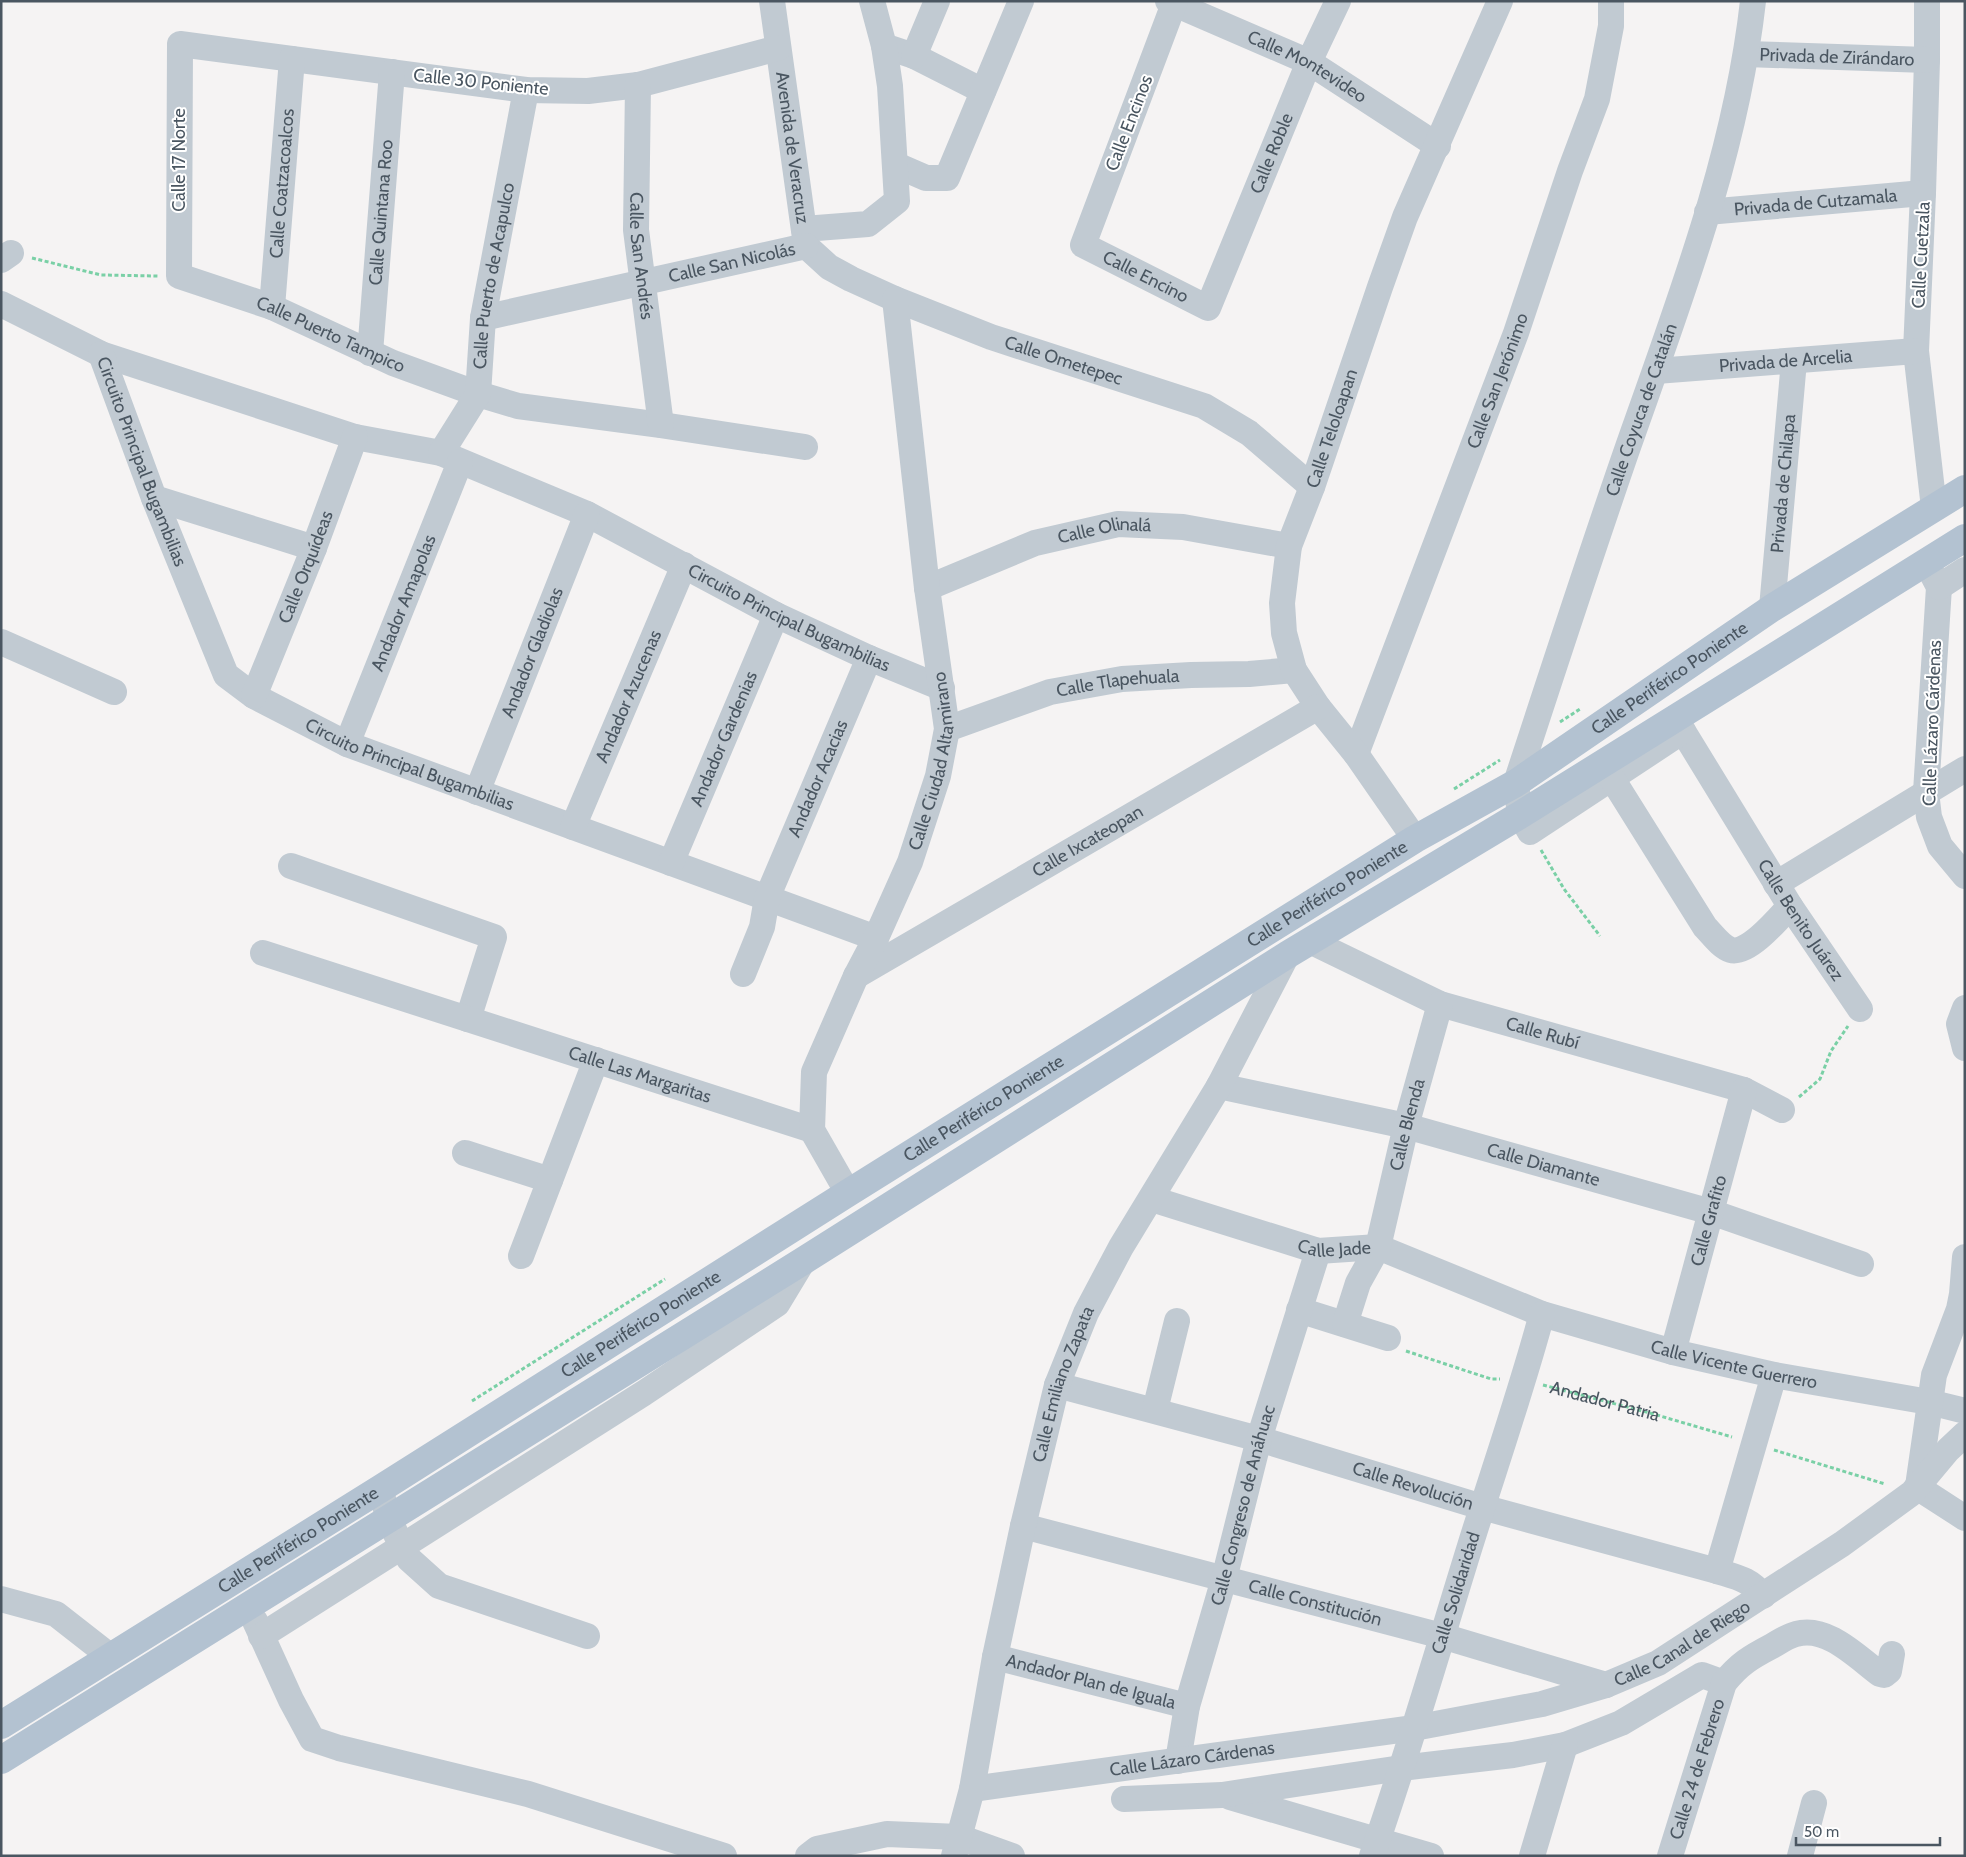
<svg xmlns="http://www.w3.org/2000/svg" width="1966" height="1857" viewBox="0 0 1966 1857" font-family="Cabin,sans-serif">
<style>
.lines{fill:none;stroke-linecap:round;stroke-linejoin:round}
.path{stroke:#7ad0a6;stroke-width:3;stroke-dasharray:4 2.5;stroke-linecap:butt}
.minor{stroke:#c1cad2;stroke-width:26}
.major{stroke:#b3c2d1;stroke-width:28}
.labels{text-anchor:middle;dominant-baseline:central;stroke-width:4;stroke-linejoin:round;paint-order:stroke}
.street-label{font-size:18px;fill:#4a5661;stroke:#fff}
</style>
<rect width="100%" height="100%" fill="#f5f3f3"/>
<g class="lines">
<g class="path">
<polyline points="32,258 101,275 158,276"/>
<polyline points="1560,722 1580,709"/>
<polyline points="1454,789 1500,760"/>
<polyline points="1541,850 1564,889 1600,936"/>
<polyline points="1799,1097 1820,1079 1831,1051 1848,1026"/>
<polyline points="1406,1351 1491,1379 1500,1379"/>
<path id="s1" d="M1543 1385 1650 1413 1732 1437"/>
<polyline points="472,1401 665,1279"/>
<polyline points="1774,1450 1885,1484"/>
</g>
<g class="minor">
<path id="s2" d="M772 1 806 245"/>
<path id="s3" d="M1168 1 1309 62 1438 146"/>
<path id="s4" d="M1175 1 1083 245 1208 308 1309 62 1338 1"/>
<polyline points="1927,1 1927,60 1923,193 1916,351 1934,508"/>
<polyline points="884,46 914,56 983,91"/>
<path id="s5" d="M778 48 638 85 588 91 526 90 180 44 179 276 272 307 393 363 478 394 518 406 661 425 805 447"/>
<path id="s6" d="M1746 54 1927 60"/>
<polyline points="914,56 937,1"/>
<path id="s7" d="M638 85 636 230 661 425"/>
<polyline points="896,165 926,178 947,178 1021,1"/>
<path id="s8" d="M1707 212 1923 193"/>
<polyline points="804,229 868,224 897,201 890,86 884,46 872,1"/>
<path id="s9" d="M806 246 829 267 851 279 895 299 991 337 1204 406 1249 433 1312 487"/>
<polyline points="1,260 11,253"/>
<path id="s10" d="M1 304 101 354 355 437 441 453 587 514 776 615 869 658 942 688"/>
<path id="s11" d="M272 307 292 59"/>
<path id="s12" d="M483 318 806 246"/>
<path id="s13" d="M370 353 392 72"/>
<path id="s14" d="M101 354 154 498 226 675 254 696 347 744 876 938"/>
<path id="s15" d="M1656 371 1916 351"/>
<path id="s16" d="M441 453 478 394 483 318 526 90"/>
<polyline points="154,498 314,548"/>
<polyline points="1926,562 1939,587 1926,792 1929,817 1940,846 1965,876"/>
<polyline points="1939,587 1965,570"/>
<path id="s17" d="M927 588 1035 543 1118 524 1183 527 1289 546"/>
<path id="s18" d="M1772 608 1794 361"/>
<polyline points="1,642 114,692"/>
<path id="s19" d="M254 696 314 548 355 437"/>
<path id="s20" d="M1675 718 1790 906 1860 1009"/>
<path id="s21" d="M947 729 1050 692 1122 679 1191 675 1249 674 1294 670"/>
<path id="s22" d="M1683 731 1530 832 1520 815 1516 783C1553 670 1590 556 1629 444 1680 299 1736 154 1753 1"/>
<path id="s23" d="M347 744 460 462"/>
<path id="s24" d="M1356 754 1516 333 1570 171 1597 99 1611 26V1"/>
<path d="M1603 764 1705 927C1712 934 1721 947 1731 950 1748 955 1779 918 1790 906"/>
<path id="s25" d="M477 792 587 514"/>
<path id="s26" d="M573 827 684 565"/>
<path id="s27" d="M1415 839 1356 754 1318 707 1294 670 1284 633 1282 603 1289 546 1312 487 1380 287 1405 217 1500 1"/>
<path id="s28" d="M671 863 776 615"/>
<polyline points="291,866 494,937 468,1019"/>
<polyline points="1776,884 1965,769"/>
<path id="s29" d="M1310 941 1440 1004 1744 1090 1782 1110"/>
<path id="s30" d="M263 953 812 1130"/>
<path id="s31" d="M743 974 762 927 767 898 869 658"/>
<path id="s32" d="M856 976 1318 707"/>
<polyline points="1965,1008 1959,1024 1965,1048"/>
<path id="s33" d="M1219 1086 1406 1126 1711 1212 1861 1264"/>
<polyline points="465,1153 550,1180"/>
<path id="s34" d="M848 1193 812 1130 814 1072 856 976 876 938 910 862 938 776 947 729 927 588 895 299"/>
<path id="s35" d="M1152 1199 1318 1251 1378 1247 1542 1314 1673 1352 1774 1375 1929 1402 1965 1411"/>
<polyline points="521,1256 596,1060"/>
<polyline points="1299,1310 1388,1338"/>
<path id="s36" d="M1345 1324 1358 1283 1378 1247 1406 1126 1440 1004"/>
<path id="s37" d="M1673 1352 1744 1090"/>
<path id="s38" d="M1057 1385 1259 1439 1482 1507 1717 1571C1736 1577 1750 1579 1763 1596"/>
<polyline points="1155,1410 1177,1321"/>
<polyline points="1918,1486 1934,1375 1959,1309 1962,1294 1965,1257"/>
<polyline points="1917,1487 1965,1518"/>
<polyline points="380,1489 389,1519 402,1547 409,1559 439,1586 587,1636"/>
<path id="s39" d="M1023 1526 1442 1636 1606 1685"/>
<polyline points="1717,1571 1774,1375"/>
<polyline points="1,1599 56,1614 111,1657"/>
<polyline points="255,1621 291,1700 312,1739 339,1748 528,1794 724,1856"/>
<polyline points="261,1636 644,1393 777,1304 803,1261"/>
<path id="s40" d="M995 1657 1187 1706"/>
<path id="s41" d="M1178 1761 1187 1706 1224 1579 1259 1439 1318 1251"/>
<path id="s42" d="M972 1789 1414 1728 1542 1704 1606 1685 1658 1663 1842 1544 1912 1493 1948 1450 1965 1434"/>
<polyline points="1230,1797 1431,1856"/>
<polyline points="1124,1799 1222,1795 1401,1768 1513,1755 1565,1745 1621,1723 1702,1675 1724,1683"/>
<polyline points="808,1856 817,1849 887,1834 959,1837 1012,1856"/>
<path id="s43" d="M954 1856 972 1789 995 1657 1023 1526 1057 1385 1086 1313 1121 1247 1219 1086 1287 955"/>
<path id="s44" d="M1372 1856C1408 1754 1438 1649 1470 1546 1494 1469 1521 1392 1542 1314"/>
<polyline points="1532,1856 1565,1745"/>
<path id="s45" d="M1670 1856 1724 1683C1739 1664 1751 1657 1772 1646 1779 1642 1788 1636 1796 1634 1827 1625 1857 1657 1880 1674L1884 1675 1889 1671 1892 1654"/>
<polyline points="1800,1856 1814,1803"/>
</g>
<g class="major">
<path id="s46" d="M1 1725 380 1489 848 1193 1415 839 1516 783 1772 608 1965 489"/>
<polyline points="1,1760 803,1261 1287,955 1520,815 1965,538"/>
</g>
</g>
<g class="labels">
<g class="street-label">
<text stroke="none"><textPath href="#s6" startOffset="91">Privada de Zirándaro</textPath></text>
<text stroke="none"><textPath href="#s3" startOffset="154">Calle Montevideo</textPath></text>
<text transform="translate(481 82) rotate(6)">Calle 30 Poniente</text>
<text transform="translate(1129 123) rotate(-69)">Calle Encinos</text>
<text stroke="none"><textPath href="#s2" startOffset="148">Avenida de Veracruz</textPath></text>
<text stroke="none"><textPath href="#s4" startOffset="568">Calle Roble</textPath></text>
<text transform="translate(179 160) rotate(-90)">Calle 17 Norte</text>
<text stroke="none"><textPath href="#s11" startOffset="124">Calle Coatzacoalcos</textPath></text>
<text stroke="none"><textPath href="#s8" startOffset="109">Privada de Cutzamala</textPath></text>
<text stroke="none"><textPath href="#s13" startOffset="141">Calle Quintana Roo</textPath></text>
<text stroke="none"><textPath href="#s7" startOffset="171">Calle San Andrés</textPath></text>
<text transform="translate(1921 255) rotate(-87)">Calle Cuetzala</text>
<text stroke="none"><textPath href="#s12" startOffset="255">Calle San Nicolás</textPath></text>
<text stroke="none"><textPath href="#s16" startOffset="189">Calle Puerto de Acapulco</textPath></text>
<text stroke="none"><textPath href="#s4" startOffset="331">Calle Encino</textPath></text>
<text stroke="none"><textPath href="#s5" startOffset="1001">Calle Puerto Tampico</textPath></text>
<text stroke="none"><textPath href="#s9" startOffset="284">Calle Ometepec</textPath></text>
<text stroke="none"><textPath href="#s15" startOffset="130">Privada de Arcelia</textPath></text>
<text stroke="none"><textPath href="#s24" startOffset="399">Calle San Jerónimo</textPath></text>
<text stroke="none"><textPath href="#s22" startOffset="629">Calle Coyuca de Catalán</textPath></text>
<text stroke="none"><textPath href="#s27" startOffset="459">Calle Teloloapan</textPath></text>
<text stroke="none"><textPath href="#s14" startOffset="115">Circuito Principal Bugambilias</textPath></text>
<text stroke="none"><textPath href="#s18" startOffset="125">Privada de Chilapa</textPath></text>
<text stroke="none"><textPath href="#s17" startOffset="188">Calle Olinalá</textPath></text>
<text stroke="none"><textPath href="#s19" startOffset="139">Calle Orquídeas</textPath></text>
<text stroke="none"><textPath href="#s23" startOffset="152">Andador Amapolas</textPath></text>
<text stroke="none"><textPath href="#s10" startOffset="852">Circuito Principal Bugambilias</textPath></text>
<text stroke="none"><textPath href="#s25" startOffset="150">Andador Gladiolas</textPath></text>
<text stroke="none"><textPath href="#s46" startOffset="1970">Calle Periférico Poniente</textPath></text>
<text stroke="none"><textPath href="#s21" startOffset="178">Calle Tlapehuala</textPath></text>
<text stroke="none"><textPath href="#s26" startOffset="142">Andador Azucenas</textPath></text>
<text transform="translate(1932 723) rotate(-88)">Calle Lázaro Cárdenas</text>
<text stroke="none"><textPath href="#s28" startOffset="135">Andador Gardenias</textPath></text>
<text stroke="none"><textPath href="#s34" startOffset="466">Calle Ciudad Altamirano</textPath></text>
<text stroke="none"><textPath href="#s14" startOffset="550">Circuito Principal Bugambilias</textPath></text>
<text stroke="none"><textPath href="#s31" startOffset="210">Andador Acacias</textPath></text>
<text stroke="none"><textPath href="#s32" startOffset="268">Calle Ixcateopan</textPath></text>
<text stroke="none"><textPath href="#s46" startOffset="1565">Calle Periférico Poniente</textPath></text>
<text stroke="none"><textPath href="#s20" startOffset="238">Calle Benito Juárez</textPath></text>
<text stroke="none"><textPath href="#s29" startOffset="251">Calle Rubí</textPath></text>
<text stroke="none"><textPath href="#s30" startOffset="396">Calle Las Margaritas</textPath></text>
<text stroke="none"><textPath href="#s46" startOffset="1160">Calle Periférico Poniente</textPath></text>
<text stroke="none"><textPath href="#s36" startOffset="210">Calle Blenda</textPath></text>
<text stroke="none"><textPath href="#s33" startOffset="334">Calle Diamante</textPath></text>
<text stroke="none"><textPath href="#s37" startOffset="136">Calle Grafito</textPath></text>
<text stroke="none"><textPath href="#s35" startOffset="190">Calle Jade</textPath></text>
<text stroke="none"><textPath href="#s46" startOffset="755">Calle Periférico Poniente</textPath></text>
<text stroke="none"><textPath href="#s35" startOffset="610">Calle Vicente Guerrero</textPath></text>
<text stroke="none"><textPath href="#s43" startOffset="485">Calle Emiliano Zapata</textPath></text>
<text stroke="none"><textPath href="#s1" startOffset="64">Andador Patria</textPath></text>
<text stroke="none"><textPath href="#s38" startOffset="370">Calle Revolución</textPath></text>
<text stroke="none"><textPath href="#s41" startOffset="264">Calle Congreso de Anáhuac</textPath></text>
<text stroke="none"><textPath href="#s46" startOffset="350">Calle Periférico Poniente</textPath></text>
<text stroke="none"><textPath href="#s44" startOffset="276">Calle Solidaridad</textPath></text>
<text stroke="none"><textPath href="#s39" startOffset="302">Calle Constitución</textPath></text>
<text stroke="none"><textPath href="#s42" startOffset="730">Calle Canal de Riego</textPath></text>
<text stroke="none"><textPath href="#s40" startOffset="99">Andador Plan de Iguala</textPath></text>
<text stroke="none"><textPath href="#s42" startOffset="222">Calle Lázaro Cárdenas</textPath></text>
<text stroke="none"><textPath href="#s45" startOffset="91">Calle 24 de Febrero</textPath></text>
</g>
</g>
<rect width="1966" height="1857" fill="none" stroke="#4a5661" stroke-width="5"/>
<path d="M1796 1837v8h144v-8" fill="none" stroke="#4a5661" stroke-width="2.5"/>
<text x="1804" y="1837" font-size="15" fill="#4a5661" stroke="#ffffff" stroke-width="4" paint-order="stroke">50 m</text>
</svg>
